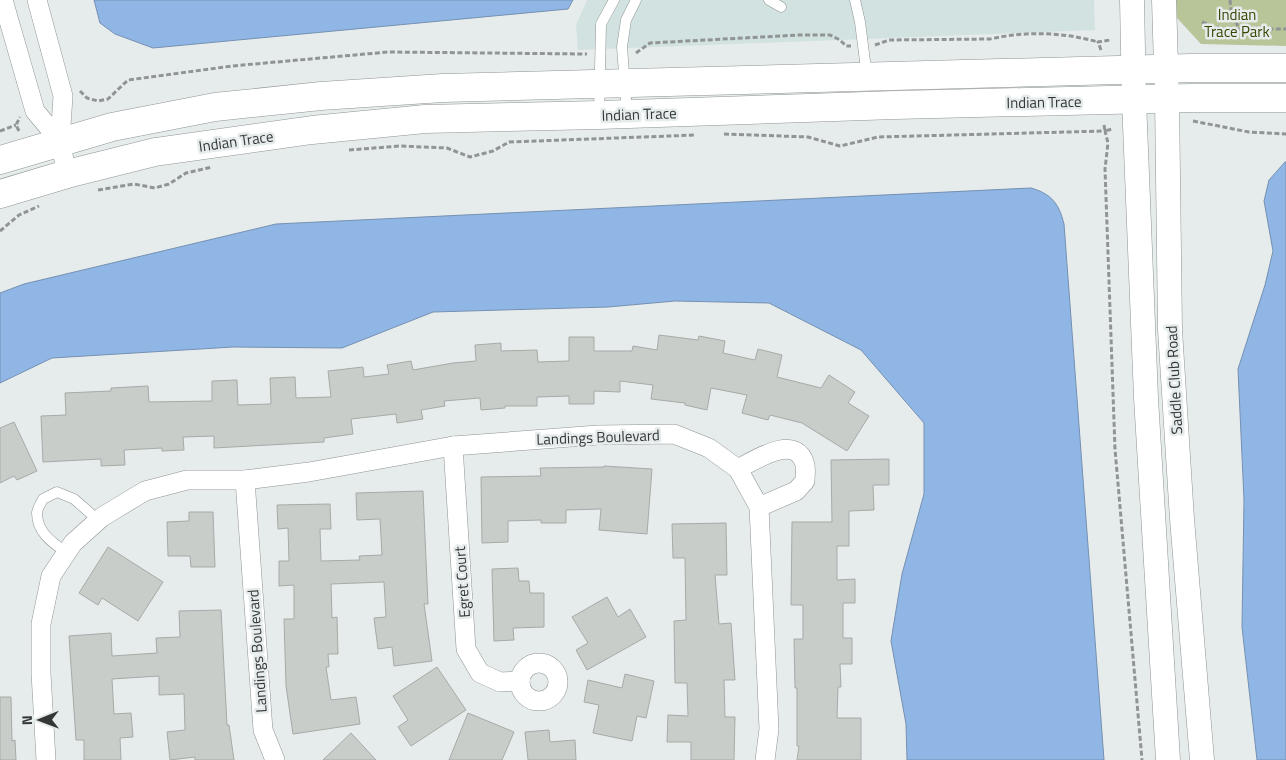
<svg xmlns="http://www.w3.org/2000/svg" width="1286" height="760" viewBox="0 0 1286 760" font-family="'Titillium Web',sans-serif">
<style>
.built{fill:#d2e2e0}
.green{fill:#b7c599}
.water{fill:#90b6e5;stroke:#7590b1}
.building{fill:#c9cdca;stroke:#a6aba7}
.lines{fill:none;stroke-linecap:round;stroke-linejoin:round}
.service-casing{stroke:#8e9493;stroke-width:11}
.minor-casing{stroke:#8e9493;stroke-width:20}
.tertiary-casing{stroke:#8e9493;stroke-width:25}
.secondary-casing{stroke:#8e9493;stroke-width:29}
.path{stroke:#909494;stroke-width:3;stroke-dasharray:5 2.5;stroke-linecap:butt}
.service{stroke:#fff;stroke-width:10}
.minor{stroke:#fff;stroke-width:19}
.tertiary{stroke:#fff;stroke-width:24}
.secondary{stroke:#fff;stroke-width:28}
.labels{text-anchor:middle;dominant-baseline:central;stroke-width:5;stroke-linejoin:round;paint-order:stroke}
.park-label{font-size:15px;fill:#384602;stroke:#e6ecec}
.street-label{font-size:15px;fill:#353737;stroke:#e6ecec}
</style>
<rect width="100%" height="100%" fill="#e6ecec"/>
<polygon class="built" points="587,0 1094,0 1095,30 578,50 576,25"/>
<polygon class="green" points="1176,0 1286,0 1286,46 1201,44 1177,18"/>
<g class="water">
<polygon points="94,0 573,0 568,9 153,48 115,34 100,23"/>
<polygon points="1285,162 1286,162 1286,760 1257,760 1242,627 1244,500 1238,369 1265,285 1273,251 1264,201 1269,180"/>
<path d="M1031 188C1052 194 1059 204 1064 224L1104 760H907L906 724 891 641 902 574 924 494V423L861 350 769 303 675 301 608 307 433 312 342 348 233 347 52 358 0 383V293L24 284 276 224Z"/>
</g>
<g class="building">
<polygon points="659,335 698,340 699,336 725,341 723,353 755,360 758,349 782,355 777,377 821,388 829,375 855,392 848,403 869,416 847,451 802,423 770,415 768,420 742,413 747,395 711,388 707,410 685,405 685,403 651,399 653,385 620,381 620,392 594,391 594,404 569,404 569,396 537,397 537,406 505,406 505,408 481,410 480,398 444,401 445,406 421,410 423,419 397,423 396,414 351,419 353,434 324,438 324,442 214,448 214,436 183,437 184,450 162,451 162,448 124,450 125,465 101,466 101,459 43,462 41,416 66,415 65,393 111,391 111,388 148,386 149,402 212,401 212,381 237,380 238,405 271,404 270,378 295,377 296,398 331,397 328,371 363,367 364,377 389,374 387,365 411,361 413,370 453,363 476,361 475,345 501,343 501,351 537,350 538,362 569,361 569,337 594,337 594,351 632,351 633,346 657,350"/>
<polygon points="14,422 37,471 17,480 14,476 0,483 0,428"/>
<polygon points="889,459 889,485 873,485 874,510 849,511 849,546 837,546 837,580 855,579 855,603 843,603 843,638 852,638 852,664 840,664 841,687 838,687 837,718 861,718 861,760 797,760 799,746 797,746 797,688 795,688 794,639 803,639 803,605 791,605 792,522 832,522 831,460"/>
<polygon points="604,466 652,469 647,534 599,530 601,509 566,510 566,523 541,523 541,520 508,521 508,542 482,543 481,477 541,476 540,468 604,467"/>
<polygon points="423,491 428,604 424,604 432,661 394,666 392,647 378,649 374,618 386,617 384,582 331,584 332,618 337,617 338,654 328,654 329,667 326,667 331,700 356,697 360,724 293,734 286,686 284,619 294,619 294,585 279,586 279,561 289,561 288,528 278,529 277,505 330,504 331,529 320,529 321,561 360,560 359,556 382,555 380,519 357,520 356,493"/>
<polygon points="189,512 213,512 215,567 191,567 190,556 168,556 167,522 189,521"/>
<polygon points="726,523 727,575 715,575 719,624 731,623 735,680 724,680 725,717 735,717 734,760 691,760 691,742 667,742 668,715 688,716 687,683 675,683 674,621 686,620 685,558 673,558 672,524"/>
<polygon points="108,547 163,582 138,621 102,598 98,605 79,593"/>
<polygon points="518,568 519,581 529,581 530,593 544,593 544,627 513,628 514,640 494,641 492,569"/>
<polygon points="607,597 618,617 630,609 646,637 587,670 576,650 588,643 572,617"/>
<polygon points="221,610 227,725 229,725 234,760 195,760 195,757 170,760 167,732 185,730 184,694 159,695 159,676 112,679 114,714 131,713 133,737 120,738 121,760 84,760 84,740 76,740 69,636 111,633 112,656 157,653 156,638 180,637 179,611"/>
<polygon points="437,667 466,710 411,746 398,727 408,720 393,696"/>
<polygon points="625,674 654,681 646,718 637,716 632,741 593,733 599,705 584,702 588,680 622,688"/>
<polygon points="0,697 11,697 12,741 15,740 16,760 0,760"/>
<polygon points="468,713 514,732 502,760 449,760"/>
<polygon points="549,730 550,742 575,740 576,760 528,760 525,732"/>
<polygon points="351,733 376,760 323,760"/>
</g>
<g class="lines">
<defs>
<g id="service">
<polyline points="769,0 781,7"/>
<polyline points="855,0 860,22 867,77"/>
<polyline points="599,113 601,24 614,0"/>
<polyline points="627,113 622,47 626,20 636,0"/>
<path d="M67 553C53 543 37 533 37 513 37 509 41 503 43 499L57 492 74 499 98 520"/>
</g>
<g id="minor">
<polyline points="3,0 35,111 60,141"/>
<polyline points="37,0 63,96 60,141 67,174"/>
<polyline points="453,446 466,649 480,673 500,682 520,681"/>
<path d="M738 469C755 460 797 432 805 465 806 470 805 476 805 481L796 491 759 507"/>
<polyline points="245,480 263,730 275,760"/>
<circle cx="539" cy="682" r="19"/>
<polyline points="46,760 41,673 41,624 51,576 73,543 102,517 145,491 187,480 245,480 309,472 453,446 598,435 674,434 709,448 738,469 759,507 769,729 765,760"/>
</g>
<g id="tertiary">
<polyline points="1132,0 1134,100 1146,398 1168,760"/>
<polyline points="1164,0 1167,99 1170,330 1182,519 1202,760"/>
</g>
<g id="secondary">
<polyline points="0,160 112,127 215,107 321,96 443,88 1191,68 1286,68"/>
<polyline points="0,194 67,174 155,152 312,130 425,119 599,115 895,105 1192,98 1286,98"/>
</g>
</defs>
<use href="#service" class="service-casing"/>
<use href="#minor" class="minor-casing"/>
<use href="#tertiary" class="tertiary-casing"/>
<use href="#secondary" class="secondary-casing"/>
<g class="path">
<polyline points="1230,0 1231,10 1239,29 1286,29"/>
<polyline points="1202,22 1222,29 1239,29"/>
<path d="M875 45 889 40 990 39C1026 31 1062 32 1098 42"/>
<polyline points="1101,50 1098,42 1110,40"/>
<polyline points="636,53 650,43 799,35 830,35 840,40 846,46 851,46"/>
<polyline points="80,91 87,98 98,101 108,99 128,80 232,66 388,52 587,54"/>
<polyline points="1193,121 1249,132 1286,134"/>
<polyline points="1104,125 1105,131 1112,129"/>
<polyline points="0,131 16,125"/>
<polyline points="19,131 16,125 20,117"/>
<polyline points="724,134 808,137 840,146 878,137 1105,131 1108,143 1105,169 1115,449 1142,760"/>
<polyline points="349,150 400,146 447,148 470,157 493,151 509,142 696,135"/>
<polyline points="98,190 134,184 155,188 169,184 186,173 212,167"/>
<polyline points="0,231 19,215 39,206"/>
</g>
<use href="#service" class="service"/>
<use href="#minor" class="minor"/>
<use href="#tertiary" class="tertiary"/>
<use href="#secondary" class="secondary"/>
</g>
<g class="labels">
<g class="park-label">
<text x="1237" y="14">Indian<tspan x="1237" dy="17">Trace Park</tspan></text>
</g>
<g class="street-label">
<text transform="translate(1044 102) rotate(-1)">Indian Trace</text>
<text transform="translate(639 114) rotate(-2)">Indian Trace</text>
<text transform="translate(236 141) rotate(-8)">Indian Trace</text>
<text transform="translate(1174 380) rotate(-93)">Saddle Club Road</text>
<text transform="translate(598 437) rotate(-2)">Landings Boulevard</text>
<text transform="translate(462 582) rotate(-94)">Egret Court</text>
<text transform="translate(257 651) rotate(-94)">Landings Boulevard</text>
</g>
</g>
<g transform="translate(40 720) rotate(269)" stroke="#e6ecec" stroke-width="4" paint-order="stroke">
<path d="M0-4L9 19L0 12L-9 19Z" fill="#353737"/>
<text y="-8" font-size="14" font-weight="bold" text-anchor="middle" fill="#353737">N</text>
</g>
</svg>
